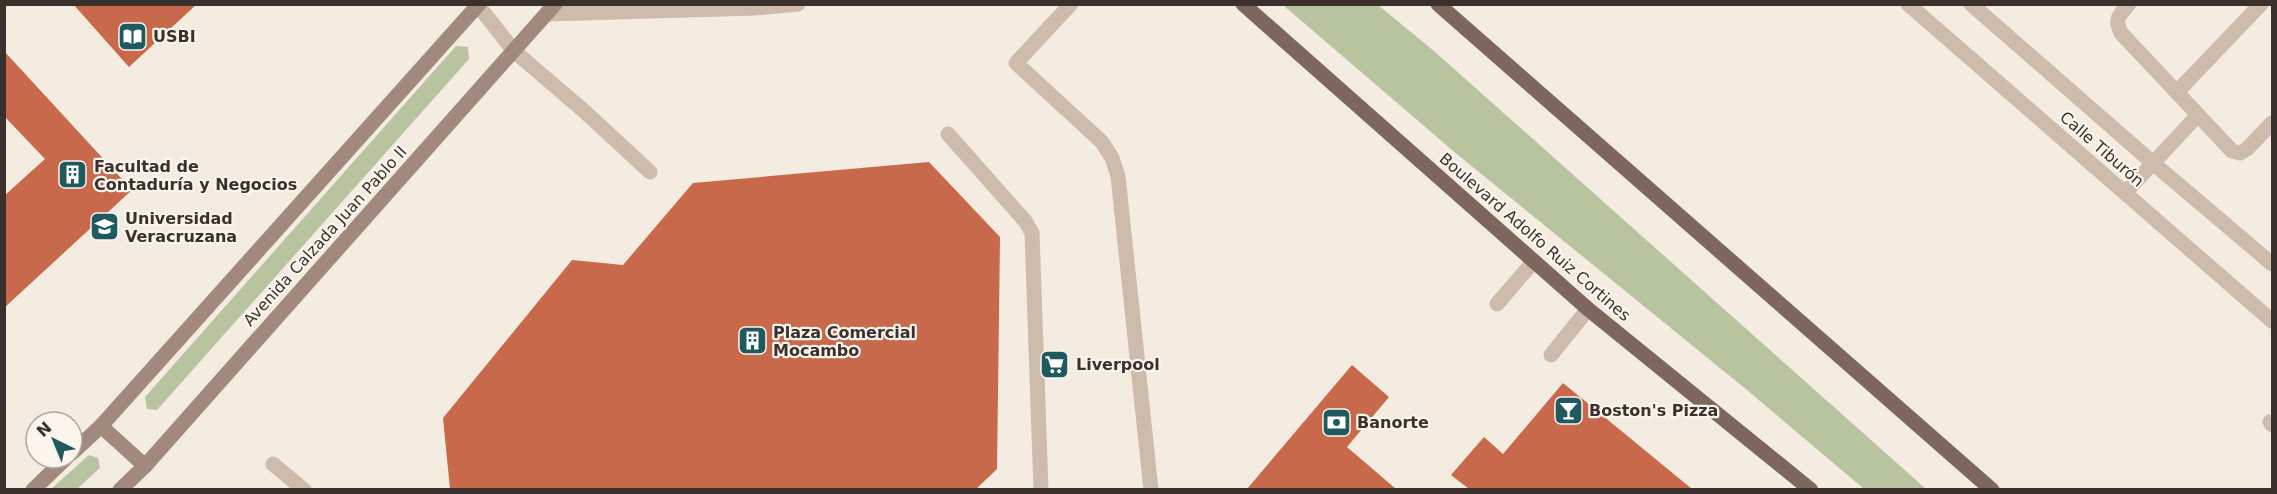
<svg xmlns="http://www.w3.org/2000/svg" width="2277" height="494" viewBox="0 0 2277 494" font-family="'DejaVu Sans',sans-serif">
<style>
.green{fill:#b8c4a0}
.building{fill:#c8694b}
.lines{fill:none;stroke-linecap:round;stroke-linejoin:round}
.service{stroke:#cdbbac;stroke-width:15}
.minor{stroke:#cdbbac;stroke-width:15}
.secondary{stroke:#a18a7d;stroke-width:15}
.primary{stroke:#7d675c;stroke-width:15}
.labels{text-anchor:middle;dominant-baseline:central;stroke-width:4.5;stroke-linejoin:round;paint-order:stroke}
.poi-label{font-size:16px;font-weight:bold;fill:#3b302b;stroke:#fbf5ee;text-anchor:start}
.street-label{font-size:16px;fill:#3b302b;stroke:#fbf5ee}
</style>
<rect width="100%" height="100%" fill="#f4ebe1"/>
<g class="green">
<polygon points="1283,5 1378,5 1434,51 1926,489 1864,489 1747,390 1458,155"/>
<polygon points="456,46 468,47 469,59 157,410 147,409 145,397"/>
<polygon points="89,455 98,458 100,468 77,489 51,489"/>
</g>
<g class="building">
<polygon points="73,4 197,4 129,67"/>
<polygon points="4,51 132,190 4,308 4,196 45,159 4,116"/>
<polygon points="929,162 1000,237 997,469 976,489 450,489 443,418 572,260 623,265 693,183"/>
<polygon points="1352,365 1389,397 1347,447 1396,489 1247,489"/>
<polygon points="1563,383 1692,489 1469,489 1451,475 1484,437 1503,454"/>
</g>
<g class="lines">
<g class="service">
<polyline points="477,4 514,51 584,111 650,172"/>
<polyline points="1071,4 1016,63 1102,142 1112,158 1118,176 1151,490"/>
<path d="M2129 4C2119 16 2114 18 2121 33L2232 151 2240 153 2247 149 2272 123"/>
<polyline points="547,14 755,8 798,4"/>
<polyline points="2177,92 2261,4"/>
<polyline points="948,134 1026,222 1032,233 1041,490"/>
<polyline points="2126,192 2198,115"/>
<polyline points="1497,304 1533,262"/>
<polyline points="1551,355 1588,309"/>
<polyline points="2270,422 2272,425"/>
<polyline points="273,464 304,490"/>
</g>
<g class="minor">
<polyline points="1908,4 2272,321"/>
<polyline points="1971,4 2153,163 2272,264"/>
</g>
<g class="secondary">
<polyline points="101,426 145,466"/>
<polyline points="72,453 101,426 479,4"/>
<polyline points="33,490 66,458"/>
<polyline points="120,490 145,466 555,4"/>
</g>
<g class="primary">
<polyline points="1243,4 1588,309 1811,490"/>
<polyline points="1438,4 1992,490"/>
</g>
</g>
<defs>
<symbol id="library-square" viewBox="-11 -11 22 22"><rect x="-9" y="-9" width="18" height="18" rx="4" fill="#1f5a5e" stroke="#fbf5ee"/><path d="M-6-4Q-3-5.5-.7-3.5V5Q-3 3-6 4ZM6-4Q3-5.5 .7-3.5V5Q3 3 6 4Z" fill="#fff"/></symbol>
<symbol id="building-square" viewBox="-11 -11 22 22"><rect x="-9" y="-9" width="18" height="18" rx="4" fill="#1f5a5e" stroke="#fbf5ee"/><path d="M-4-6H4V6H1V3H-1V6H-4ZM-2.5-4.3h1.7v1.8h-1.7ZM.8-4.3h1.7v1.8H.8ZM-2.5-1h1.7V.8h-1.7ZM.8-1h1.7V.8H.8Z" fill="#fff"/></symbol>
<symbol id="university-square" viewBox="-11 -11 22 22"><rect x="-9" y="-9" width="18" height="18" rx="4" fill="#1f5a5e" stroke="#fbf5ee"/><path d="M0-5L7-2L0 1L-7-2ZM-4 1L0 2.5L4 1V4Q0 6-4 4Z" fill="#fff"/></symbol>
<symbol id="supermarket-square" viewBox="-11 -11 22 22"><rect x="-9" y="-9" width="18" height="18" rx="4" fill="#1f5a5e" stroke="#fbf5ee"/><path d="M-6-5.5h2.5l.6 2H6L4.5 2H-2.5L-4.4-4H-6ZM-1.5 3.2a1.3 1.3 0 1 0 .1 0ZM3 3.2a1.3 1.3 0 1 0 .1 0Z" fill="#fff"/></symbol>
<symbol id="bar-square" viewBox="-11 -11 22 22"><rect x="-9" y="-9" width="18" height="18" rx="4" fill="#1f5a5e" stroke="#fbf5ee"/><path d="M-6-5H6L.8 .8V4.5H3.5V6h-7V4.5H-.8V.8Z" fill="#fff"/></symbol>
<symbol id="bank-square" viewBox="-11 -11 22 22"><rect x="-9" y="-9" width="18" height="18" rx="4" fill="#1f5a5e" stroke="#fbf5ee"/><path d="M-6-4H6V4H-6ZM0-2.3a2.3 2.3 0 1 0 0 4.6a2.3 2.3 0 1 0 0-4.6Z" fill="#fff"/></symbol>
</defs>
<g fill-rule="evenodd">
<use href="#library-square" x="116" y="20" width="33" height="33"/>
<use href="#building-square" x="56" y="158" width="33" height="33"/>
<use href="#university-square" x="88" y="210" width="33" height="33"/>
<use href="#building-square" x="736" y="324" width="33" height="33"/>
<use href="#supermarket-square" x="1038" y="348" width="33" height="33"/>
<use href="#bar-square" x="1552" y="394" width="33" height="33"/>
<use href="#bank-square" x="1320" y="406" width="33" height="33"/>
</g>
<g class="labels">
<g class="poi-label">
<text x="153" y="36">USBI</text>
<text x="94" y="166">Facultad de<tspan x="94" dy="18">Contaduría y Negocios</tspan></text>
<text x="125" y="218">Universidad<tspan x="125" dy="18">Veracruzana</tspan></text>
<text x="773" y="332">Plaza Comercial<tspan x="773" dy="18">Mocambo</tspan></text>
<text x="1076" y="364">Liverpool</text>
<text x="1589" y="410">Boston's Pizza</text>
<text x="1357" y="422">Banorte</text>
</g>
<g class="street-label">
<text transform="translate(2102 149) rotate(41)">Calle Tiburón</text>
<text transform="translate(325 236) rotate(-48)">Avenida Calzada Juan Pablo II</text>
<text transform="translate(1535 237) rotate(41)">Boulevard Adolfo Ruiz Cortines</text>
</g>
</g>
<rect width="2277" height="494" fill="none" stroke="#3b302b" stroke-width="12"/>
<g transform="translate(54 440) rotate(317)"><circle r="28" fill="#fbf5ee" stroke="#aea6a0" stroke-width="1.5"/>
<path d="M0-4.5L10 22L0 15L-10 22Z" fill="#1f5a5e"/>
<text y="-9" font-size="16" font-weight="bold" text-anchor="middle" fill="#3b302b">N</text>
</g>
</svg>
